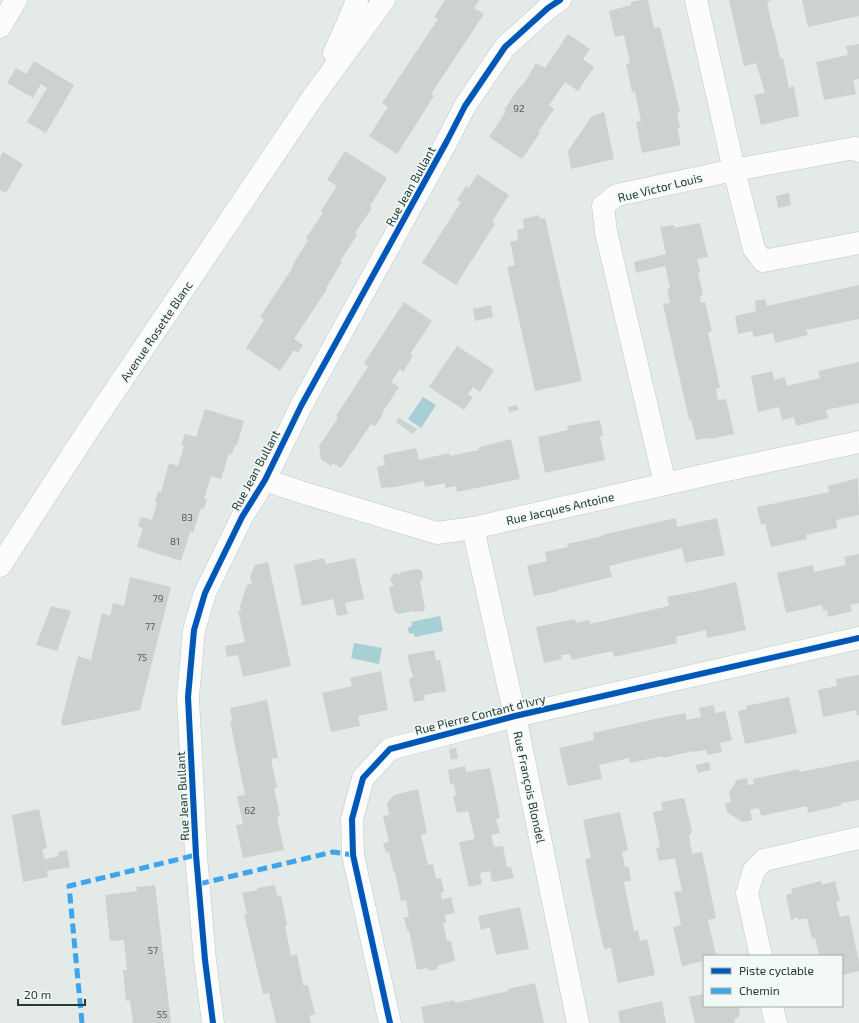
<svg xmlns="http://www.w3.org/2000/svg" width="859" height="1023" viewBox="0 0 859 1023" font-family="'Exo 2',sans-serif">
<style>
.water{fill:#a6d0d6}
.building{fill:#cdd2d0}
.lines{fill:none;stroke-linecap:round;stroke-linejoin:round}
.minor-casing{stroke:#c1c7c4;stroke-width:23}
.secondary-casing{stroke:#c0c7c4;stroke-width:23}
.minor{stroke:#fbfcfb;stroke-width:22}
.secondary{stroke:#fbfcfb;stroke-width:22}
.quiet{stroke:#3ea4eb;stroke-width:5;stroke-dasharray:10 5;stroke-linecap:butt}
.cycleway-casing{stroke:#f2f8f5;stroke-width:8}
.cycleway{stroke:#0057b8;stroke-width:6}
.labels{text-anchor:middle;dominant-baseline:central;stroke-width:3;stroke-linejoin:round;paint-order:stroke}
.number-label{font-size:10px;fill:#4e625c}
.street-label{font-size:12px;fill:#233c35;stroke:#f2f8f5}
</style>
<rect width="100%" height="100%" fill="#e4eae7"/>
<g class="water">
<polygon points="423,397 436,405 421,428 408,419"/>
<polygon points="440,616 443,631 415,637 413,633 409,634 408,628 412,626 411,622"/>
<polygon points="354,643 382,648 379,664 351,658"/>
</g>
<g class="building">
<polygon points="445,0 479,0 474,8 484,14 431,94 434,96 397,154 369,136 388,107 382,103 438,19 434,17"/>
<polygon points="641,0 648,0 654,28 660,27 680,112 677,113 680,128 677,128 681,145 642,153 636,122 641,121 635,91 632,92 626,64 630,63 624,35 615,37 609,11 631,5 631,2"/>
<polygon points="729,0 770,0 771,1 767,2 773,30 774,30 780,58 783,58 789,88 794,86 799,116 761,125 754,95 765,93 756,63 744,66"/>
<polygon points="802,0 859,0 859,16 808,27"/>
<polygon points="568,34 590,49 583,59 594,67 578,91 565,82 549,105 554,109 538,132 540,133 522,159 489,137 506,111 504,110 520,86 522,87 536,63 545,68"/>
<polygon points="859,44 859,79 853,80 856,94 824,100 816,62 848,55 846,46"/>
<polygon points="34,61 74,85 46,133 27,122 47,88 41,84 33,98 7,83 16,68 26,74"/>
<polygon points="604,112 614,159 571,169 568,151 592,116"/>
<polygon points="345,151 387,178 370,206 372,208 355,233 357,235 340,261 342,262 326,288 327,289 294,339 303,345 298,353 294,350 280,371 246,348 264,320 260,317 293,267 292,266 308,240 306,238 323,213 321,211 337,186 327,180"/>
<polygon points="3,152 23,164 6,193 0,190 0,158"/>
<polygon points="477,174 509,195 492,222 495,224 456,285 422,263 461,202 457,200 466,186 469,188"/>
<polygon points="789,193 791,205 778,208 776,196"/>
<polygon points="539,215 540,219 545,218 582,381 535,391 507,267 515,265 510,242 518,240 517,230 524,228 523,219"/>
<polygon points="700,223 708,257 697,259 700,272 698,273 703,295 700,296 701,303 705,302 712,331 708,332 720,388 716,389 718,400 726,399 734,434 710,439 709,438 696,440 691,419 689,420 663,304 670,303 667,289 670,288 665,266 636,273 634,262 666,254 660,227 674,225 674,228"/>
<polygon points="859,285 859,319 806,330 808,335 775,343 773,333 754,337 752,331 738,334 735,316 756,311 755,301 765,299 767,306"/>
<polygon points="404,302 432,321 410,354 413,356 403,372 400,369 391,382 399,387 382,413 383,414 375,426 371,424 341,468 333,463 331,466 321,459 319,446 338,418 336,416 368,367 364,363"/>
<polygon points="491,305 493,317 475,321 473,309"/>
<polygon points="457,346 494,370 480,392 473,387 468,394 473,397 464,410 429,387"/>
<polygon points="859,362 859,403 826,410 828,418 796,426 794,417 782,420 779,407 758,412 751,376 772,371 774,380 785,377 787,386 820,378 818,371"/>
<polygon points="517,405 518,410 509,412 508,407"/>
<polygon points="205,409 244,421 237,445 235,445 232,454 229,453 221,479 211,476 204,499 207,499 204,509 201,508 193,533 190,532 181,561 137,547 143,528 138,526 141,517 152,520 157,503 155,502 158,491 161,492 169,463 178,466 184,446 181,445 185,434 196,437"/>
<polygon points="399,418 417,429 413,434 396,422"/>
<polygon points="600,420 603,436 600,437 605,460 545,473 538,437 568,430 567,426"/>
<polygon points="511,439 520,479 457,492 456,486 445,488 445,483 425,487 424,481 390,488 390,487 381,488 377,467 385,465 383,455 416,448 419,460 449,453 450,456 479,450 479,447"/>
<polygon points="858,478 859,515 836,520 837,528 806,535 807,539 771,547 765,524 761,525 757,507 829,492 828,486"/>
<polygon points="676,518 677,527 717,518 725,555 685,563 682,548 609,566 612,577 558,590 558,591 534,596 527,566 547,561 545,552 568,547 567,544 603,536 602,535"/>
<polygon points="859,554 859,603 850,605 852,611 828,617 827,610 823,611 822,605 786,613 777,573 813,565 814,572 846,565 844,557"/>
<polygon points="324,558 326,564 355,558 364,599 345,603 348,614 337,616 333,599 302,606 294,565"/>
<polygon points="268,562 291,666 243,677 238,655 227,657 225,646 245,642 238,611 241,611 240,606 247,585 252,583 250,577 255,565"/>
<polygon points="418,569 422,571 423,578 420,581 425,608 424,611 415,612 413,611 399,614 394,611 389,587 394,585 390,580 392,575 397,573 400,575 401,572"/>
<polygon points="130,577 171,587 140,710 63,726 61,722 78,656 91,660 102,613 110,616 113,603 124,606"/>
<polygon points="736,582 746,630 707,638 706,630 676,637 677,643 614,657 612,651 572,660 570,654 561,655 562,659 544,663 536,627 575,619 576,623 589,620 590,624 669,606 667,597 698,591"/>
<polygon points="51,606 71,611 57,651 36,645"/>
<polygon points="434,650 436,661 440,660 446,691 424,695 425,700 414,702 409,679 413,677 407,655"/>
<polygon points="381,671 388,710 358,716 360,726 331,732 322,693 352,686 350,678"/>
<polygon points="859,675 859,715 857,716 856,710 823,717 818,690 837,686 836,679"/>
<polygon points="789,697 797,733 745,744 738,711 747,709 746,706"/>
<polygon points="267,700 278,758 271,759 277,788 274,788 280,816 277,817 284,850 243,858 236,825 243,824 237,796 245,795 230,721 232,721 230,708"/>
<polygon points="714,705 715,713 725,711 732,740 720,743 722,752 708,755 706,750 693,752 693,751 663,758 663,756 630,763 629,758 599,765 602,779 568,786 559,748 594,740 593,733 655,719 685,713 687,720 701,717 699,708"/>
<polygon points="456,748 458,758 451,760 449,749"/>
<polygon points="859,760 859,800 841,803 842,805 808,813 807,806 761,816 759,808 750,810 752,820 742,822 727,812 725,803 731,802 729,792 737,780 747,778 748,785 754,784 753,779 767,776 799,769 800,772"/>
<polygon points="709,762 711,770 698,773 696,765"/>
<polygon points="465,766 466,772 490,768 500,818 496,819 500,833 491,835 494,847 503,846 507,867 511,867 514,878 492,882 490,871 480,873 482,884 469,887 459,842 475,839 468,811 457,813 453,796 456,795 454,784 450,784 448,770"/>
<polygon points="418,789 427,833 421,835 428,865 433,864 436,879 441,878 444,892 441,893 442,900 451,897 455,913 445,915 446,923 443,923 447,941 451,941 455,961 439,965 437,969 430,971 427,968 417,970 409,930 407,931 404,917 409,917 406,900 401,901 395,872 394,873 389,852 386,853 383,843 389,842 383,816 389,815 387,803 394,795"/>
<polygon points="684,798 692,831 690,835 689,835 692,854 702,852 716,918 708,920 716,955 704,956 703,961 682,966 673,927 681,925 674,892 682,891 675,858 659,861 656,848 660,847 653,812 663,810 661,802"/>
<polygon points="39,809 47,848 42,850 45,859 59,856 58,852 67,850 70,867 47,871 48,877 23,882 12,815"/>
<polygon points="620,812 628,850 622,852 625,867 629,867 631,881 624,882 634,931 638,930 640,941 647,939 655,975 618,983 611,948 604,949 597,919 585,859 591,858 583,820"/>
<polygon points="821,881 822,885 835,881 840,901 836,902 840,917 849,915 859,962 859,971 842,975 842,956 819,956 815,938 812,939 807,918 798,920 798,917 791,920 786,895 792,893 791,889"/>
<polygon points="155,885 171,1023 133,1023 130,1000 126,1001 123,970 127,970 124,940 110,941 105,895 137,891 136,887"/>
<polygon points="275,885 277,896 281,895 287,925 285,926 291,956 297,954 303,985 308,985 315,1014 309,1016 311,1023 276,1023 269,993 263,994 244,914 247,914 242,893 258,890 257,888"/>
<polygon points="520,907 529,949 496,955 490,927 481,930 478,916"/>
<polygon points="535,983 544,1023 424,1023 421,1007 454,1000 455,1003 508,991 508,989"/>
<polygon points="704,994 704,1006 738,1006 740,1009 739,1016 734,1020 735,1023 695,1023 689,997"/>
<polygon points="662,1001 666,1023 620,1023 618,1011"/>
</g>
<g class="lines">
<defs>
<g id="minor">
<polyline points="0,27 16,0"/>
<polyline points="859,151 855,148 734,170 754,249 763,261 859,243"/>
<polyline points="265,480 301,492 437,533 473,528 727,470 859,442"/>
<polyline points="665,484 606,232 603,206 617,195 734,170 696,0"/>
<polyline points="473,528 515,716 578,1023"/>
<polyline points="761,956 747,893 754,870 764,860 859,838"/>
<polyline points="772,1006 776,1023"/>
<polyline points="213,1023 205,960 196,855 188,697 194,630 205,593 242,517 265,480 301,406 447,141 465,106 505,47 548,8 560,0"/>
<polyline points="390,1023 353,855 352,819 363,778 390,749 515,716 859,638"/>
</g>
<g id="secondary">
<polyline points="334,53 346,27 357,0"/>
<polyline points="0,566 89,429 313,97 384,0"/>
</g>
</defs>
<use href="#minor" class="minor-casing"/>
<use href="#secondary" class="secondary-casing"/>
<use href="#minor" class="minor"/>
<use href="#secondary" class="secondary"/>
<g class="quiet">
<polyline points="199,884 333,852 353,855"/>
<polyline points="82,1023 69,886 196,855"/>
</g>
<defs>
<g id="cycleway">
<polyline points="213,1023 205,960 196,855 188,697 194,630 205,593 242,517 265,480 301,406 447,141 465,106 505,47 548,8 560,0"/>
<polyline points="390,1023 353,855 352,819 363,778 390,749 515,716 859,638"/>
</g>
</defs>
<use href="#cycleway" class="cycleway-casing"/>
<use href="#cycleway" class="cycleway"/>
</g>
<g class="labels">
<g class="number-label">
<text x="519" y="108">92</text>
<text x="187" y="517">83</text>
<text x="175" y="541">81</text>
<text x="158" y="598">79</text>
<text x="150" y="626">77</text>
<text x="142" y="657">75</text>
<text x="250" y="810">62</text>
<text x="153" y="950">57</text>
<text x="162" y="1014">55</text>
</g>
<g class="street-label">
<text transform="translate(410 186) rotate(-61)">Rue Jean Bullant</text>
<text transform="translate(660 187) rotate(-14)">Rue Victor Louis</text>
<text transform="translate(156 331) rotate(-56)">Avenue Rosette Blanc</text>
<text transform="translate(255 470) rotate(-62)">Rue Jean Bullant</text>
<text transform="translate(560 508) rotate(-13)">Rue Jacques Antoine</text>
<text transform="translate(480 714) rotate(-14)">Rue Pierre Contant d'Ivry</text>
<text transform="translate(530 787) rotate(78)">Rue François Blondel</text>
<text transform="translate(182 796) rotate(-93)">Rue Jean Bullant</text>
</g>
</g>
<rect x="703" y="955" width="140" height="52" fill="#f2f8f5" stroke="#9fada8"/>
<rect x="711" y="968" width="20" height="6" fill="#0057b8" stroke="#9fada8"/>
<text x="739" y="975" font-size="12" fill="#233c35">Piste cyclable</text>
<rect x="711" y="988" width="20" height="6" fill="#3ea4eb" stroke="#9fada8"/>
<text x="739" y="995" font-size="12" fill="#233c35">Chemin</text>
<path d="M18 999v6h67v-6" fill="none" stroke="#233c35" stroke-width="2"/>
<text x="24" y="999" font-size="12" fill="#233c35" stroke="#f2f8f5" stroke-width="3" paint-order="stroke">20 m</text>
</svg>
